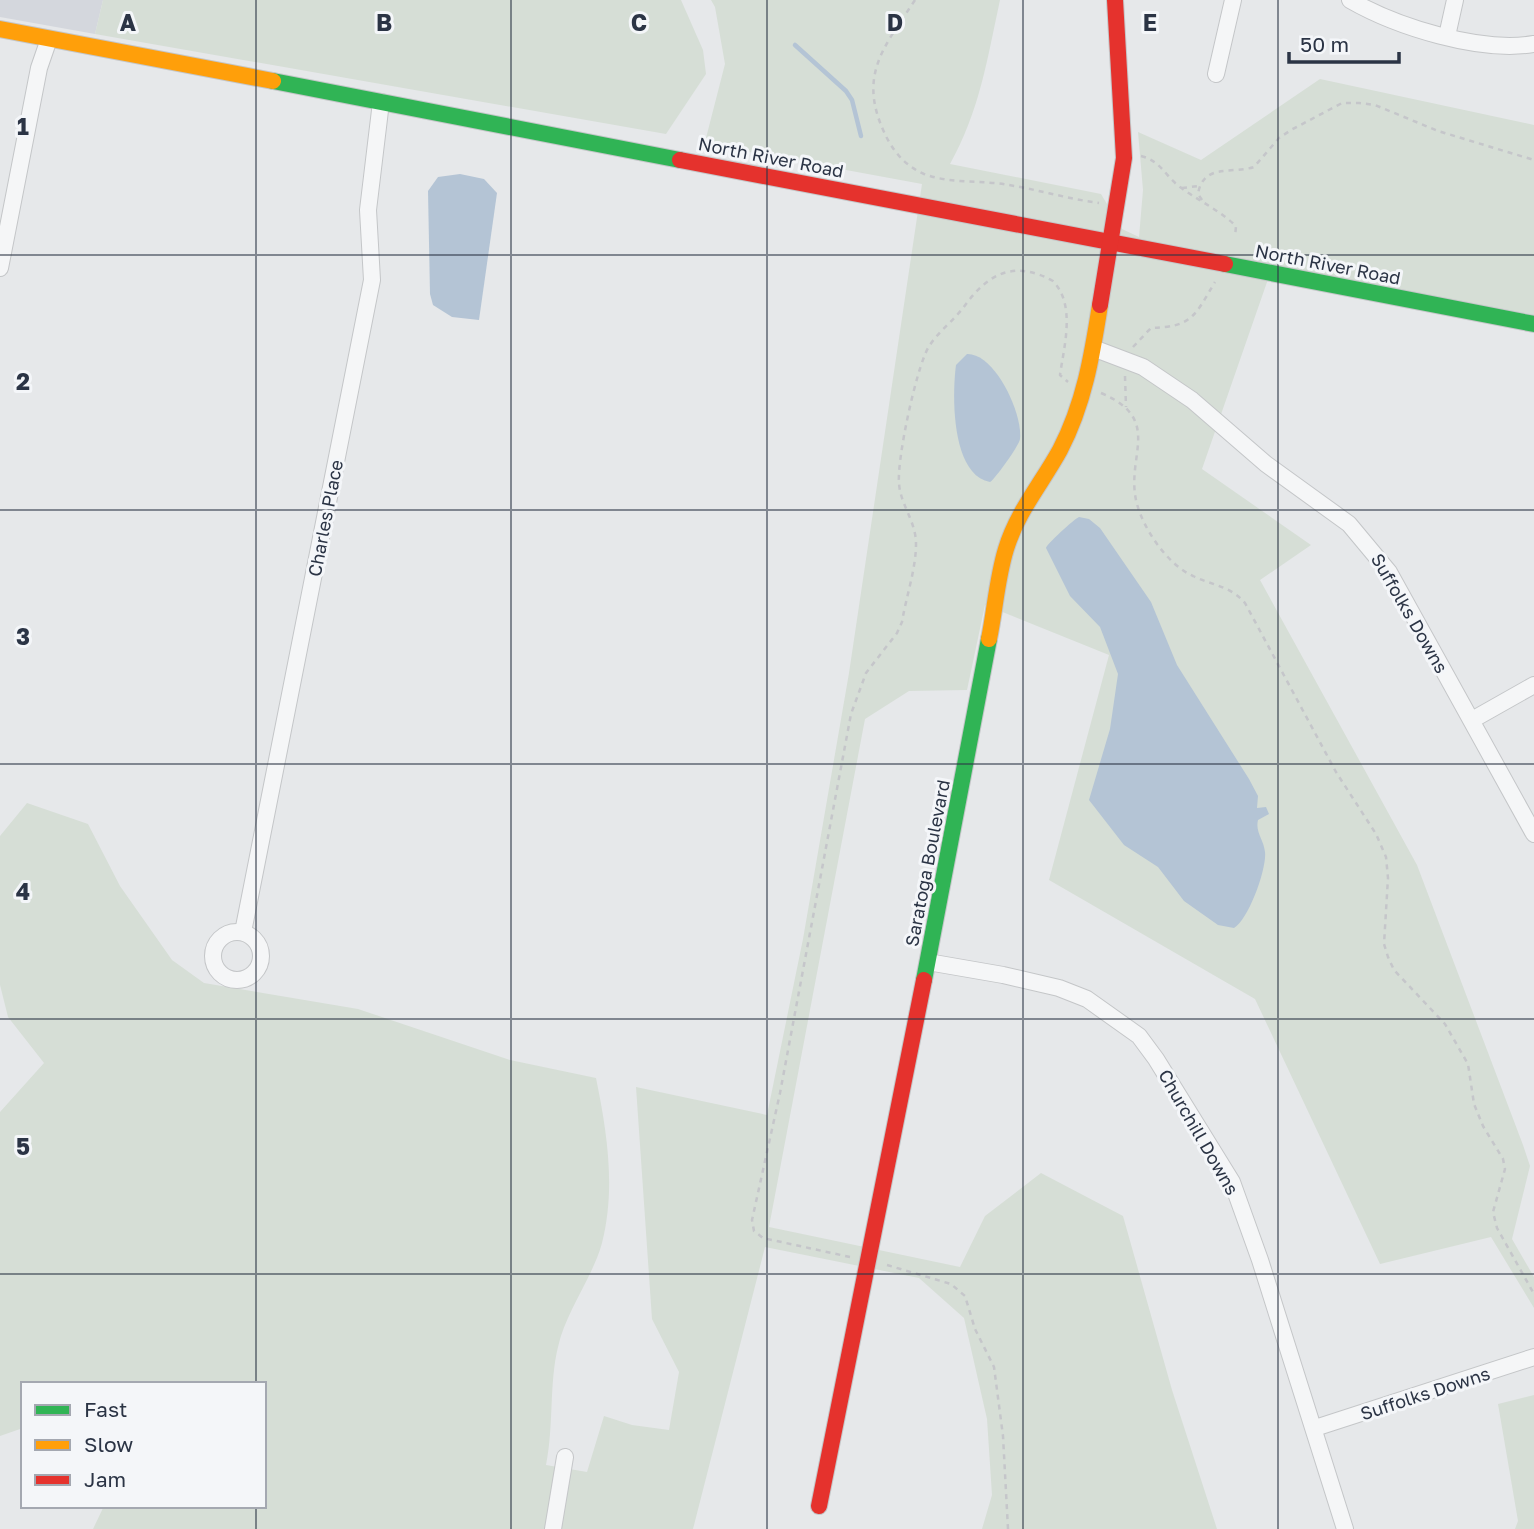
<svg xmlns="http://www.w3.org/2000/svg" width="1534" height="1529" viewBox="0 0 1534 1529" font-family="'Golos Text',sans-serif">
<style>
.built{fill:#d4d7dd}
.green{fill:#d6ded6}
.water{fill:#b4c4d5}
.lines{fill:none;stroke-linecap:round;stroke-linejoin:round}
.stream{stroke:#b4c4d5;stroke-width:4.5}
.street-casing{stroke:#c4c6c8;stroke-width:18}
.fast-casing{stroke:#c4c6c8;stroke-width:18}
.slow-casing{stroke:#c4c6c8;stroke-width:18}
.jam-casing{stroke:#c4c6c8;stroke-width:18}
.path{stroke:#c5c6ca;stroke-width:2.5;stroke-dasharray:5 5;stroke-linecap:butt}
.street{stroke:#f5f6f7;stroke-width:16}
.fast{stroke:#30b455;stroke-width:16}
.slow{stroke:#ff9f0a;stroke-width:16}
.jam{stroke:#e5322d;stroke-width:16}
.grid{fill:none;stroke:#2b3445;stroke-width:2;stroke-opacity:0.55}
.labels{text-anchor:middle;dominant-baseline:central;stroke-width:6;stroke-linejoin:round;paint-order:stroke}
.street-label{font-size:18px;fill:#2b3445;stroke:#f4f6f9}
.grid-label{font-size:23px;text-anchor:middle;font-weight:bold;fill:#2b3445;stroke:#f4f6f9;stroke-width:6;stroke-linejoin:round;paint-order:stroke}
</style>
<rect width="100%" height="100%" fill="#e6e8ea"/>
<polygon class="built" points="0,0 103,0 95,34 0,17"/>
<g class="green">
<polygon points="103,0 681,0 703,50 706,74 666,134 95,34"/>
<path d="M711 0H1000C987 60 980 110 950 164L1101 194 1122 229 1139 237 1143 190 1138 132 1201 160 1320 79 1534 125V315L1273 265 1202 469 1311 545 1260 580 1417 865 1523 1145 1530 1166 1512 1239 1534 1277V1308L1491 1237 1380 1264 1255 999 1049 880 1109 655 985 605 967 690 909 691 865 719 769 1227 960 1267 985 1216 1041 1173 1123 1216 1172 1390 1217 1529H982L992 1495 987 1419 964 1318 919 1278 765 1247 693 1529H93L104 1506H264V1384H23V1428L0 1436V1112L44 1063 8 1017 0 985V836L27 803 88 824 120 886 172 960 204 983 358 1009 510 1060 596 1078C607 1132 616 1188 602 1243 592 1279 566 1311 558 1347 549 1383 554 1426 546 1465L587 1472 604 1416 632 1425 669 1430 679 1372 652 1319 636 1087 767 1115 803 939 849 673 922 184 722 147 706 138 725 64 715 7Z"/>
<polygon points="1534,1395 1534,1529 1515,1529 1518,1521 1498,1404"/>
</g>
<g class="water">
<polygon points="460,174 484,179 497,193 479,320 452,317 433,305 430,294 428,191 438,177"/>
<path d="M967 354C995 353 1023 414 1020 439 1019 446 994 480 990 482 951 475 952 395 956 365Z"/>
<path d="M1079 517 1089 519 1100 528 1151 602 1177 665 1249 779 1258 796 1257 808 1266 807 1269 814 1258 820C1255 832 1264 840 1265 852 1267 868 1249 919 1234 928L1218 925 1184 901 1158 867 1124 845 1089 800 1110 729 1118 674 1100 627 1070 596 1046 548C1047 544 1074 519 1079 517Z"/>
</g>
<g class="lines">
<polyline class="stream" points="795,45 846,91 852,100 861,136"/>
<defs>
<g id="street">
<path d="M1350 0C1397 27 1480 53 1534 44"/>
<polyline points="1447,36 1455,0"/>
<polyline points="1216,74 1233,0"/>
<polyline points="0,268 39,68 49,39"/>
<polyline points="1093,348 1143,367 1192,400 1266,464 1349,524 1389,572 1534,834"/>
<polyline points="1472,720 1534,685"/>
<circle cx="237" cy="956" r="24"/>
<polyline points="243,932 372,280 368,210 381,102"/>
<polyline points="928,962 1003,975 1059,988 1087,999 1139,1036 1156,1059 1232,1182 1260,1260 1345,1529"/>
<polyline points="1315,1428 1534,1357"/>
<polyline points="553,1529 565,1457"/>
</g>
<g id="fast">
<polyline points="273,81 680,160"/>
<polyline points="1225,264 1534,324"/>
<polyline points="924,980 989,639"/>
</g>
<g id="slow">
<polyline points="0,29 273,81"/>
<path d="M989 639C995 610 997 578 1006 549 1017 512 1042 483 1060 450 1084 404 1092 356 1100 305"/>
</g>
<g id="jam">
<polyline points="680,160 1225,264"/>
<polyline points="1100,305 1124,158 1115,0"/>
<polyline points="819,1506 924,980"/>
</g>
</defs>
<use href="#street" class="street-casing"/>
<use href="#fast" class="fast-casing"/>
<use href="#slow" class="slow-casing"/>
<use href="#jam" class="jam-casing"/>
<g class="path">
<path d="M915 0C884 47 858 75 884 132 892 150 905 166 924 174 950 184 982 180 1009 185 1039 190 1069 199 1099 203"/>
<path d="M1141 156C1161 161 1165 176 1180 187 1199 201 1219 210 1236 226L1235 237"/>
<polyline points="1182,188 1199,186"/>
<path d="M1202 200 1198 194C1203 163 1232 174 1254 167L1279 138 1291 130 1342 103H1359L1375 105 1438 131 1534 160"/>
<path d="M1133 347 1151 328C1193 327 1195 315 1215 282"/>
<polyline points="1125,376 1126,407"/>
<path d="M1101 393C1165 420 1124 457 1137 504 1144 530 1168 565 1193 576 1211 585 1231 586 1245 603L1336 772 1376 834 1386 857 1388 878 1384 944 1388 957 1394 970 1445 1024 1468 1064 1474 1104 1483 1126 1503 1159 1505 1169 1493 1212 1497 1228 1534 1294"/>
<path d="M850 1257 763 1238 754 1231 752 1220 780 1093 851 714 866 673 897 633 902 622C906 597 916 569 916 544 916 521 900 504 899 483 897 458 916 370 928 348 938 331 955 320 966 304 989 273 1015 260 1053 281 1076 305 1064 346 1060 375L1068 382"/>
<polyline points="887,1265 951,1284 965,1296 975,1329 994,1367 1003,1436 1008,1529"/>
</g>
<use href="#street" class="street"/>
<use href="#fast" class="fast"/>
<use href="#slow" class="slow"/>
<use href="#jam" class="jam"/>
</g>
<path class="grid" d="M256 0V1384M511 0V1529M767 0V1529M1023 0V1529M1278 0V1529M0 255H1534M0 510H1534M0 764H1534M0 1019H1534M0 1274H1534M256 1506V1529"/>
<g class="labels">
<g class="street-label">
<text transform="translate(771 157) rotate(11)">North River Road</text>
<text transform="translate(1328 264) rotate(11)">North River Road</text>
<text transform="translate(325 518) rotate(-79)">Charles Place</text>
<text transform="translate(1410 613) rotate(60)">Suffolks Downs</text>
<text transform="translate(927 863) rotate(-79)">Saratoga Boulevard</text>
<text transform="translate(1199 1132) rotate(60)">Churchill Downs</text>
<text transform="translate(1425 1393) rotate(-18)">Suffolks Downs</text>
</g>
</g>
<g class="grid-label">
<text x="128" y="31">A</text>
<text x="384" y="31">B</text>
<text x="639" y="31">C</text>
<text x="895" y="31">D</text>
<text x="1150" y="31">E</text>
<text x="23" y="135">1</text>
<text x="23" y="390">2</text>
<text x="23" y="645">3</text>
<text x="23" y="900">4</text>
<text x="23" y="1155">5</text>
</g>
<rect x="21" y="1382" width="245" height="126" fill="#f4f6f9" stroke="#a4a8b1" stroke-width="2"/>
<rect x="35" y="1405" width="35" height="10" fill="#30b455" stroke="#a4a8b1" stroke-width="2"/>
<text x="84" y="1417" font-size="21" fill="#2b3445">Fast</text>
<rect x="35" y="1440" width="35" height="10" fill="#ff9f0a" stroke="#a4a8b1" stroke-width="2"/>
<text x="84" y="1452" font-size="21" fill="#2b3445">Slow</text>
<rect x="35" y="1475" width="35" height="10" fill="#e5322d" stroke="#a4a8b1" stroke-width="2"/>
<text x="84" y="1487" font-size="21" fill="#2b3445">Jam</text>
<path d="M1289 52v10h110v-10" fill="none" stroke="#2b3445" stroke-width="3.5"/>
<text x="1300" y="52" font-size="21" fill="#2b3445" stroke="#f4f6f9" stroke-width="5" paint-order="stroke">50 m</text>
</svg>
